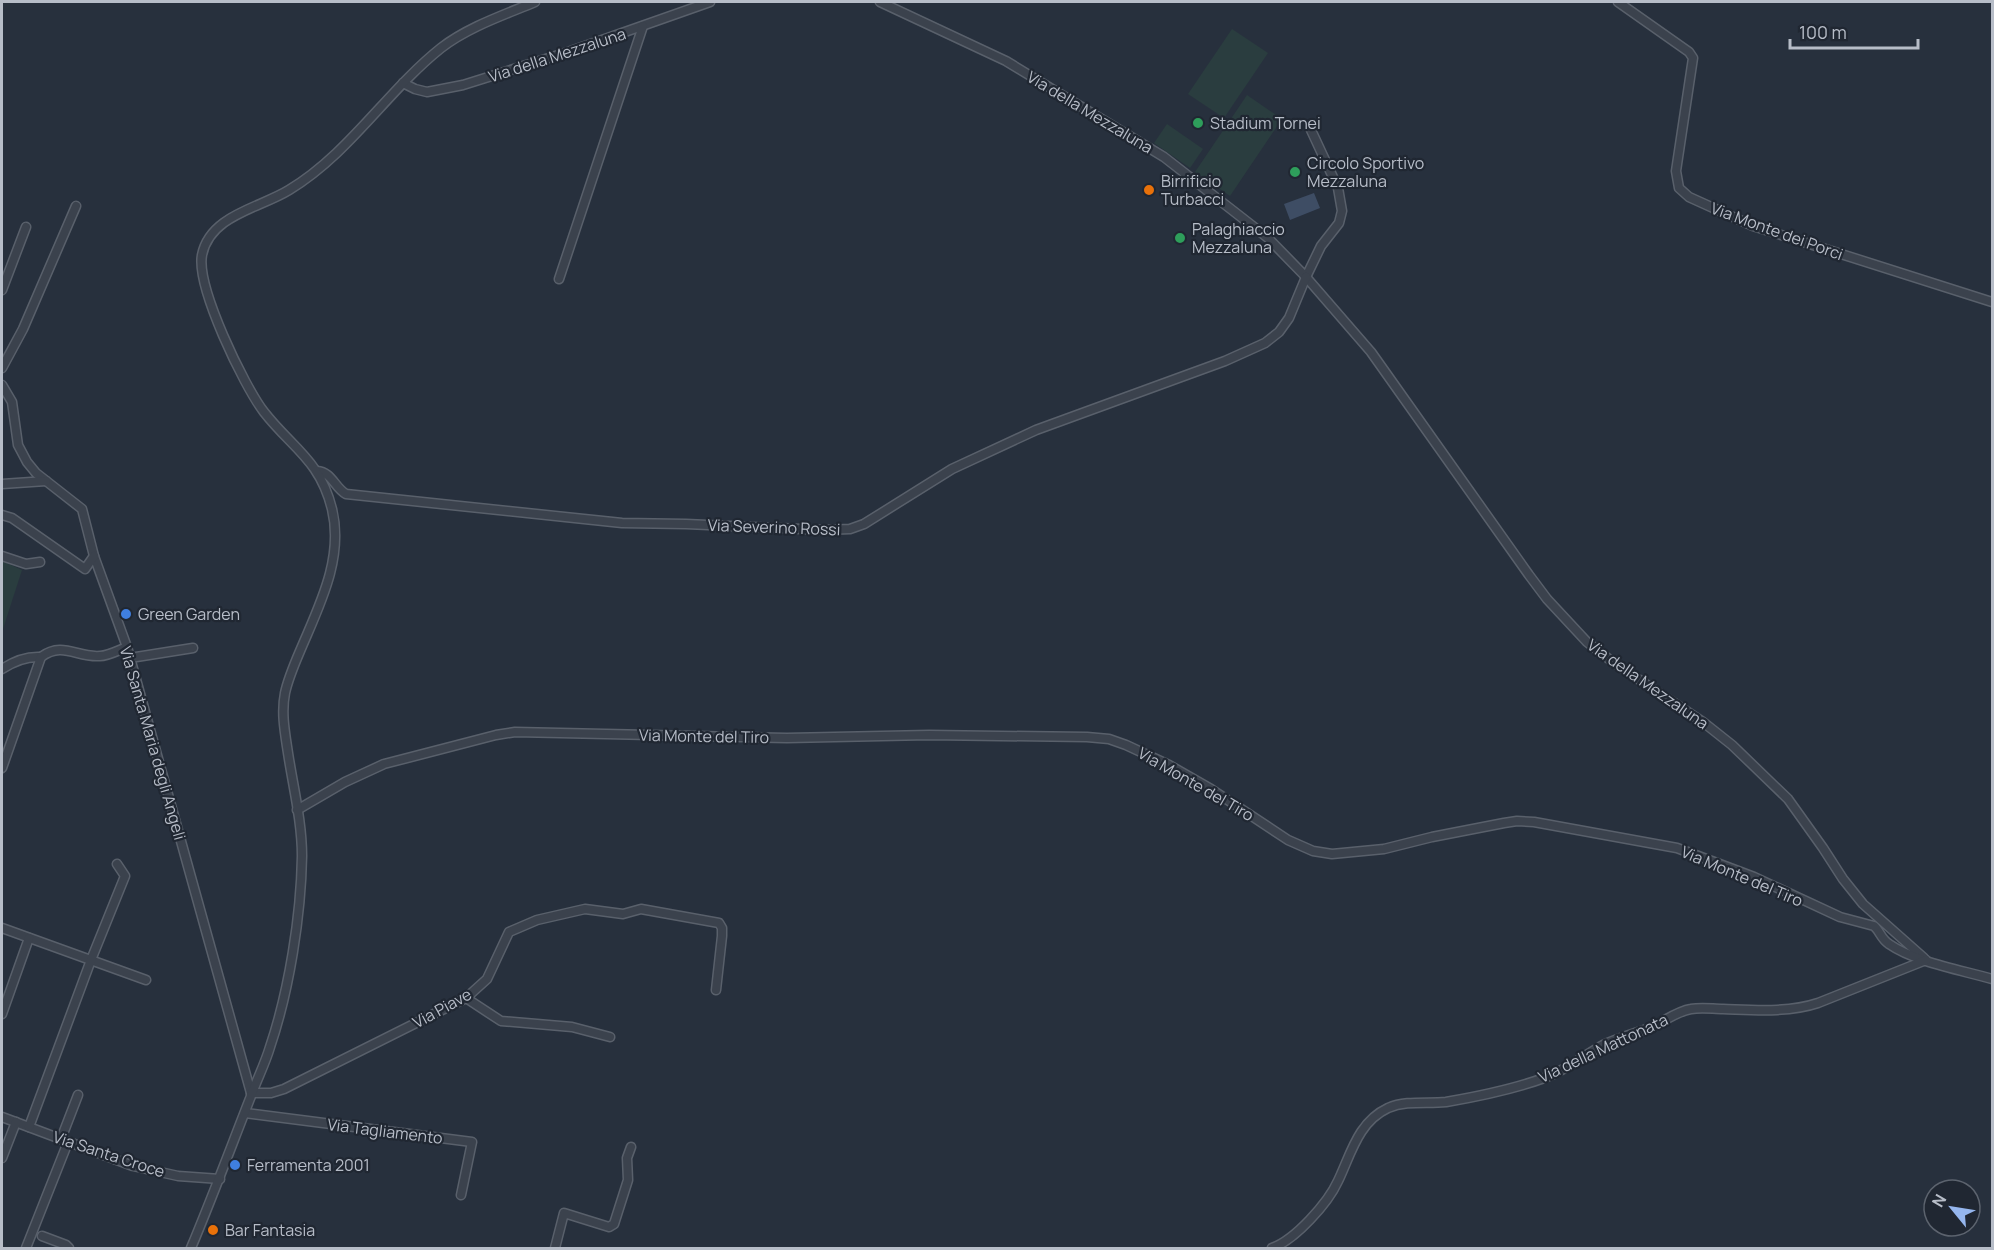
<svg xmlns="http://www.w3.org/2000/svg" width="1994" height="1250" viewBox="0 0 1994 1250" font-family="Manrope,sans-serif">
<style>
.green{fill:#2a3d3f}
.water{fill:#3e4d64}
.lines{fill:none;stroke-linecap:round;stroke-linejoin:round}
.minor-casing{stroke:#59606b;stroke-width:11}
.minor{stroke:#3b424d;stroke-width:8}
.leisure-dot{fill:#2e9e5b;stroke:#202732;stroke-width:2}
.food-dot{fill:#e8710a;stroke:#202732;stroke-width:2}
.shop-dot{fill:#3f7fe0;stroke:#202732;stroke-width:2}
.labels{text-anchor:middle;dominant-baseline:central;stroke-width:4.5;stroke-linejoin:round;paint-order:stroke}
.street-label{font-size:16px;fill:#b7bdc8;stroke:#202732}
.poi-label{font-size:16px;fill:#b7bdc8;stroke:#202732;text-anchor:start}
</style>
<rect width="100%" height="100%" fill="#27303d"/>
<g class="green">
<polygon points="1232,29 1268,53 1224,118 1188,94"/>
<polygon points="1247,95 1282,119 1230,196 1195,172"/>
<polygon points="1167,124 1203,149 1190,168 1154,143"/>
<polygon points="2,561 22,570 2,632"/>
</g>
<polygon class="water" points="1314,193 1320,208 1290,220 1284,204"/>
<g class="lines">
<defs>
<g id="minor">
<polyline points="880,2 1006,61 1164,157 1268,238 1306,277 1321,246 1339,223 1342,211 1338,188 1311,130"/>
<polyline points="1618,2 1689,52 1693,58 1676,171 1679,188 1689,197 1753,226 1992,302"/>
<polyline points="403,83 415,89 427,92 463,85 568,52 710,2"/>
<polyline points="1306,277 1371,352 1529,575 1547,599 1587,642 1614,663 1703,722 1732,745 1788,799 1823,848 1843,879 1863,904 1924,958"/>
<polyline points="559,279 643,26"/>
<polyline points="2,290 26,227"/>
<polyline points="2,368 23,329 76,206"/>
<polyline points="2,385 12,402 18,445 27,462 36,473 82,509 94,556 127,647 251,1093"/>
<path d="M317 471C332 472 334 487 346 494L622 523 686 524 824 530 850 529 864 524 952 469 1036 430 1225 361 1265 343 1279 332 1289 318 1306 277"/>
<polyline points="2,484 46,481"/>
<polyline points="2,515 12,518 85,569 94,556"/>
<polyline points="2,556 26,564 40,562"/>
<polyline points="130,658 193,648"/>
<path d="M2 669C14 661 26 656 41 657"/>
<path d="M2 768 41 657C63 641 77 658 100 656 108 656 119 650 127 647"/>
<path d="M297 810 345 782 384 764 496 735 515 732 787 738 929 735 1087 737 1109 739 1126 745 1169 765 1211 789 1288 840 1313 851 1332 854 1384 849 1432 837 1504 823 1517 821 1534 822 1677 848 1754 877 1840 917 1874 926C1880 931 1881 939 1889 944 1915 962 1961 970 1992 979"/>
<polyline points="2,928 146,980"/>
<polyline points="466,998 501,1021 572,1027 610,1037"/>
<polyline points="2,1014 29,938"/>
<polyline points="251,1093 271,1093 284,1089 466,998 487,979 509,932 537,920 585,909 623,914 641,909 719,923 722,928 722,936 716,990"/>
<polyline points="245,1113 472,1142 461,1195"/>
<polyline points="2,1117 133,1166 178,1176 220,1179"/>
<polyline points="29,1127 91,960 125,876 117,864"/>
<polyline points="61,1139 78,1095"/>
<polyline points="2,1158 16,1122"/>
<polyline points="42,1236 66,1245 69,1248"/>
<polyline points="26,1248 68,1142"/>
<path d="M191 1248C212 1198 231 1147 251 1096 257 1079 265 1064 270 1047 289 991 301 916 302 856 302 822 293 786 288 753 285 733 281 713 285 693 288 679 294 665 300 651 319 606 344 559 332 509 320 460 292 448 264 412 244 386 196 287 202 255 210 215 260 208 289 190 349 154 387 91 441 48 468 27 504 15 535 2"/>
<polyline points="555,1248 564,1213 609,1227 614,1224 628,1180 627,1158 631,1147"/>
<path d="M1272 1248C1295 1240 1328 1203 1338 1181 1351 1154 1358 1122 1388 1108 1407 1100 1427 1104 1446 1102 1475 1097 1517 1088 1544 1078 1565 1071 1583 1056 1603 1045 1620 1037 1637 1033 1654 1026 1666 1020 1678 1011 1691 1009 1702 1007 1713 1009 1723 1009 1754 1010 1788 1013 1818 1003L1926 960"/>
</g>
</defs>
<use href="#minor" class="minor-casing"/>
<use href="#minor" class="minor"/>
</g>
<g class="leisure-dot">
<circle cx="1198" cy="123" r="6"/>
<circle cx="1295" cy="172" r="6"/>
<circle cx="1180" cy="238" r="6"/>
</g>
<g class="food-dot">
<circle cx="1149" cy="190" r="6"/>
<circle cx="213" cy="1230" r="6"/>
</g>
<g class="shop-dot">
<circle cx="126" cy="614" r="6"/>
<circle cx="235" cy="1165" r="6"/>
</g>
<g class="labels">
<g class="street-label">
<text transform="translate(557 55) rotate(-18)">Via della Mezzaluna</text>
<text transform="translate(1090 112) rotate(31)">Via della Mezzaluna</text>
<text transform="translate(1777 231) rotate(20)">Via Monte dei Porci</text>
<text transform="translate(774 527) rotate(2)">Via Severino Rossi</text>
<text transform="translate(1648 684) rotate(35)">Via della Mezzaluna</text>
<text transform="translate(704 736) rotate(1)">Via Monte del Tiro</text>
<text transform="translate(153 743) rotate(74)">Via Santa Maria degli Angeli</text>
<text transform="translate(1196 784) rotate(30)">Via Monte del Tiro</text>
<text transform="translate(1742 876) rotate(23)">Via Monte del Tiro</text>
<text transform="translate(442 1008) rotate(-29)">Via Piave</text>
<text transform="translate(1603 1048) rotate(-25)">Via della Mattonata</text>
<text transform="translate(385 1131) rotate(7)">Via Tagliamento</text>
<text transform="translate(109 1154) rotate(18)">Via Santa Croce</text>
</g>
<g class="poi-label">
<text x="1210" y="123">Stadium Tornei</text>
<text x="1307" y="163">Circolo Sportivo<tspan x="1307" dy="18">Mezzaluna</tspan></text>
<text x="1161" y="181">Birrificio<tspan x="1161" dy="18">Turbacci</tspan></text>
<text x="1192" y="229">Palaghiaccio<tspan x="1192" dy="18">Mezzaluna</tspan></text>
<text x="138" y="614">Green Garden</text>
<text x="247" y="1165">Ferramenta 2001</text>
<text x="225" y="1230">Bar Fantasia</text>
</g>
</g>
<rect width="1994" height="1250" fill="none" stroke="#b7bdc8" stroke-width="6"/>
<g transform="translate(1952 1208) rotate(300)"><circle r="28" fill="#202732" stroke="#5c636e" stroke-width="1.5"/>
<path d="M0-4.5L10 22L0 15L-10 22Z" fill="#95b6ee"/>
<text y="-9" font-size="16" font-weight="bold" text-anchor="middle" fill="#b7bdc8">N</text>
</g>
<path d="M1790 39v9h128v-9" fill="none" stroke="#b7bdc8" stroke-width="3"/>
<text x="1799" y="39" font-size="18" fill="#b7bdc8" stroke="#202732" stroke-width="4.5" paint-order="stroke">100 m</text>
</svg>
